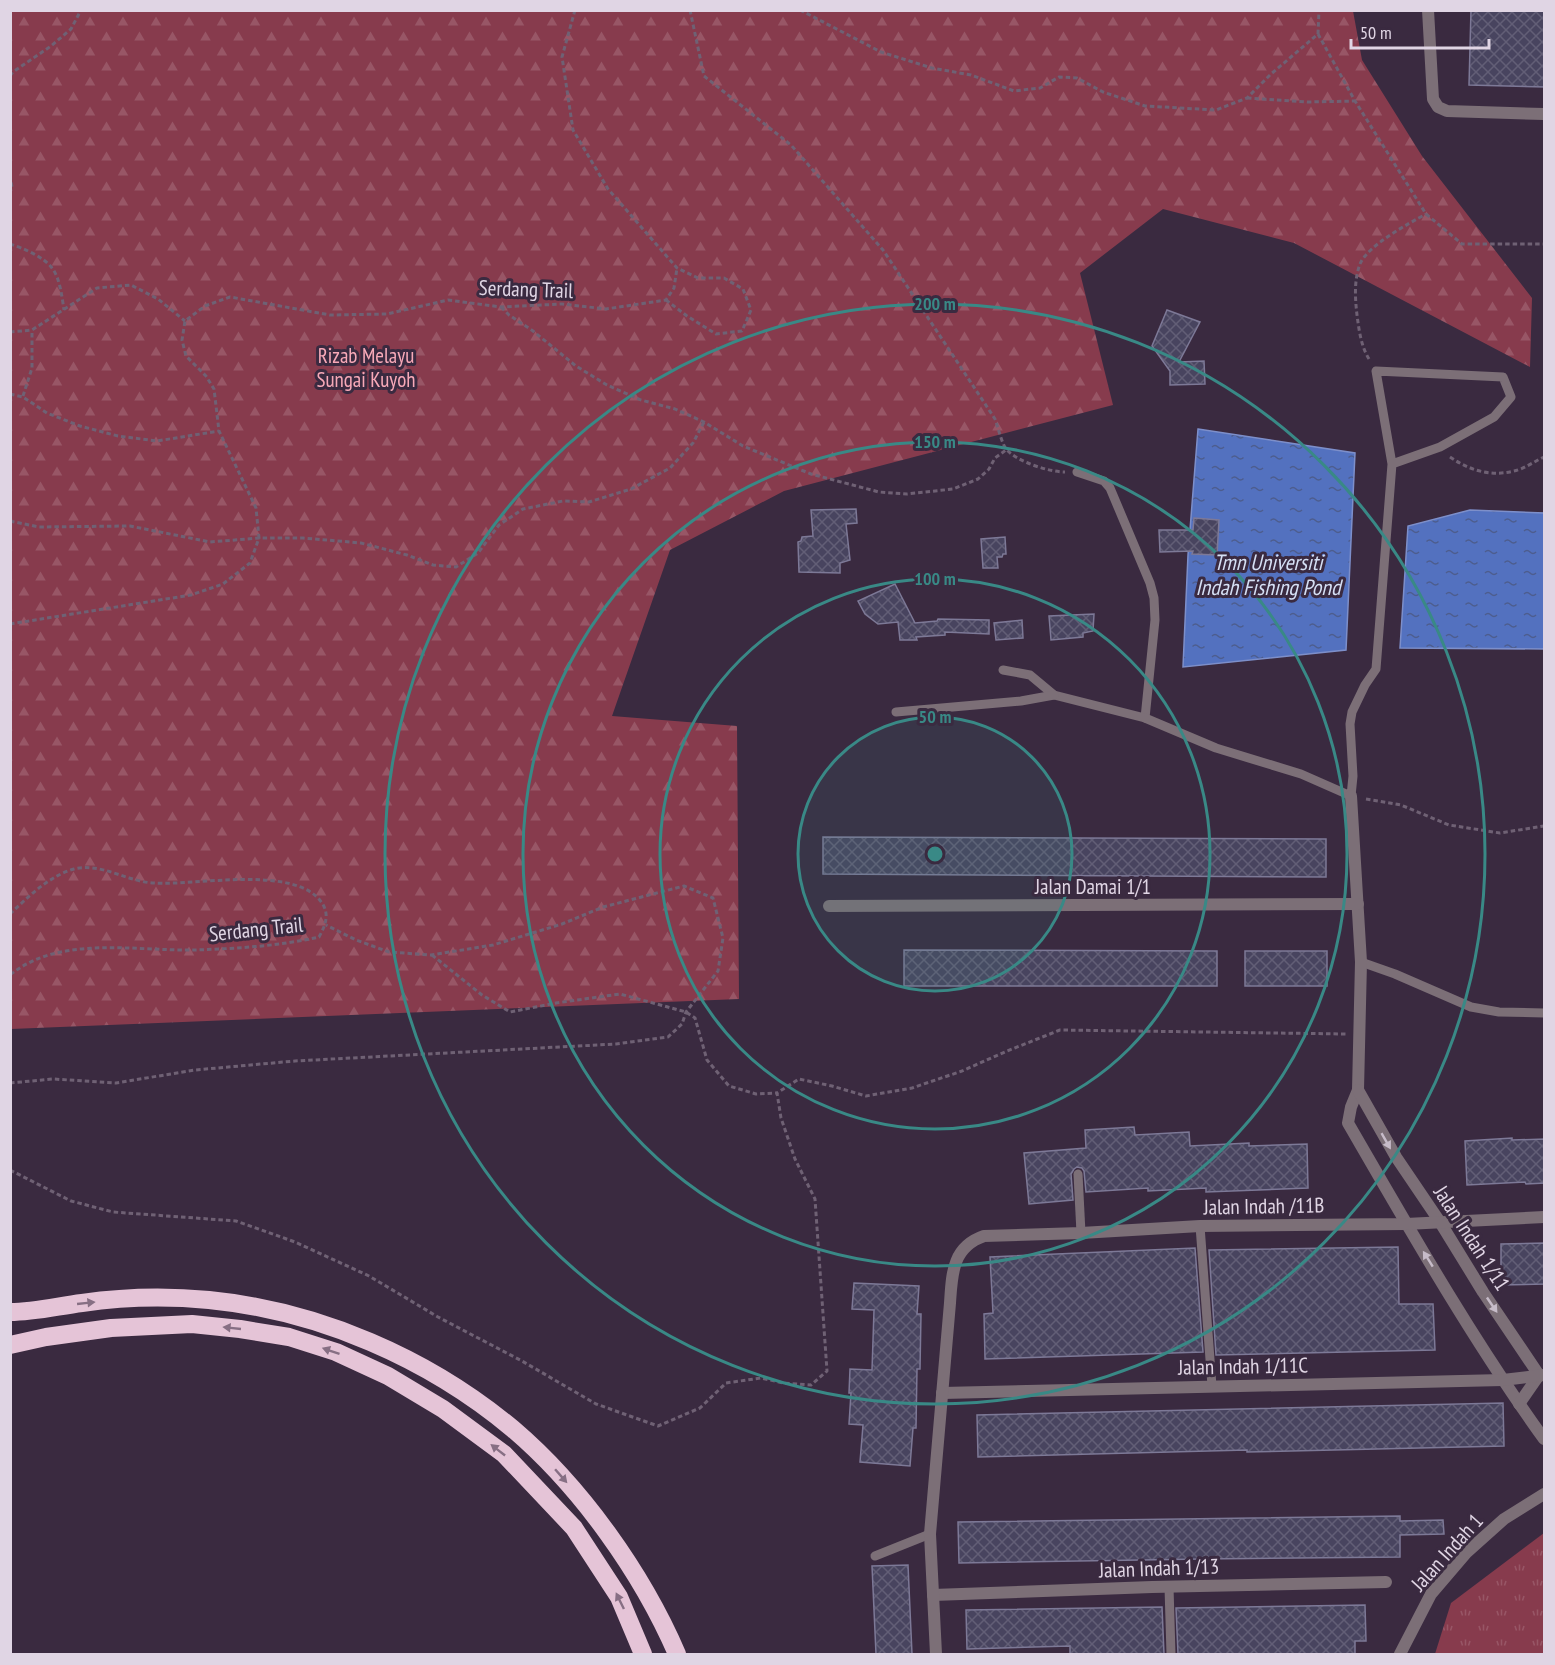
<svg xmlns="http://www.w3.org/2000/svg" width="1555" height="1665" viewBox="0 0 1555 1665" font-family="'PT Sans Narrow',sans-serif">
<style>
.grass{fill:url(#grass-tufts)}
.forest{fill:url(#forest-firs)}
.water{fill:url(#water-ripples);stroke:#7d8fca;stroke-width:1.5}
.building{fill:url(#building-cross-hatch);stroke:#7d7997;stroke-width:1.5}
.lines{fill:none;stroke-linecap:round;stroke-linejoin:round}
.path{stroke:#6f6174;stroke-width:3;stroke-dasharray:4.5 3;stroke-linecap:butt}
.service{stroke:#7c6f77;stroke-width:9}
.minor{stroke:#7c6f77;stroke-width:12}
.tertiary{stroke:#7c6f77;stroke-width:12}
.motorway{stroke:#e5c4d7;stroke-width:18}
.oneway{fill:#c7bcc9}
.oneway2{fill:#876f84}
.ring{fill:none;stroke:#398986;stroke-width:3}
.labels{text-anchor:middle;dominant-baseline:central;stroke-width:6;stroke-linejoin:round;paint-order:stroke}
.street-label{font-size:21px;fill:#e0d5e4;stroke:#3a2a40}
.park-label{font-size:21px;fill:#f8a9b8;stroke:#3a2a40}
.water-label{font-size:22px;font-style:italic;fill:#d5dff4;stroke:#3a2a40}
.centre{fill:#398986;stroke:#3a2a40;stroke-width:3}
.ring-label{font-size:18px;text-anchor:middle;font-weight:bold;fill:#398986;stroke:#3a2a40;stroke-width:6;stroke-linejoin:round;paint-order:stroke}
</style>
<defs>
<pattern id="grass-tufts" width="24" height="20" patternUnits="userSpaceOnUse" patternTransform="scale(1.5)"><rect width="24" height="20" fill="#873b4d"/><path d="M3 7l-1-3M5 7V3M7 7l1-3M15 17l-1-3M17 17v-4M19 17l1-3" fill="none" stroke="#985666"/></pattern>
<pattern id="forest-firs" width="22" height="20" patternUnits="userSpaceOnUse" patternTransform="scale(1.5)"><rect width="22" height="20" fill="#873b4d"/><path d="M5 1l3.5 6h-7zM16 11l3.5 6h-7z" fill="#985666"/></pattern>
<pattern id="water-ripples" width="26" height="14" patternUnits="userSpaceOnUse" patternTransform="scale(1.5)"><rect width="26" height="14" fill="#5371bf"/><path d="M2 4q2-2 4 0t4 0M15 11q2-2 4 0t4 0" fill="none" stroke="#4d5d8e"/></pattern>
<pattern id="building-cross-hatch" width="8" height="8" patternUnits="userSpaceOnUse" patternTransform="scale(1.5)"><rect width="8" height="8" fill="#48445f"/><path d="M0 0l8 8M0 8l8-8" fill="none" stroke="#625e76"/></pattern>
</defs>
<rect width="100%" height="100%" fill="#3a2a40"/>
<polygon class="grass" points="1544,1533 1544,1654 1435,1654 1451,1603"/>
<polygon class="forest" points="10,11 1353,11 1362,60 1422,156 1532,298 1530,367 1294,243 1163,209 1080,273 1113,405 784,491 670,550 612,716 737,726 739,999 11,1029"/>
<g class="water">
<polygon points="1198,429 1355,453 1346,650 1183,667 1188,555"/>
<polygon points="1470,510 1544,513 1544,649 1400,648 1408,526"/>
</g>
<g class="building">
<polygon points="1471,10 1545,10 1545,87 1469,85"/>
<polygon points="1167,310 1200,322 1179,362 1204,361 1205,384 1170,385 1170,371 1152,346"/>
<polygon points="856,509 857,523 846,524 850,560 840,563 840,573 799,572 798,542 801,541 802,537 813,536 811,510"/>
<polygon points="1194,518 1219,520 1217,555 1192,554 1193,551 1160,552 1159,530 1193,530"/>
<polygon points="1005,537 1006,554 1003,554 1002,557 997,557 998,568 983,568 981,539"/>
<polygon points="895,584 915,623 937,621 938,619 989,620 989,634 945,632 945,635 916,637 917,640 900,640 898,622 878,624 865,614 858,601"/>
<polygon points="1094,614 1093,631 1083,633 1083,637 1051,640 1049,616"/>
<polygon points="1022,620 1023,638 996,640 994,623"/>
<polygon points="823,837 1326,839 1326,877 823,874"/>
<polygon points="904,950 1217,951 1217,986 904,986"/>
<rect x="1245" y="951" width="82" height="35"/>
<polygon points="1134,1127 1135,1135 1189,1132 1190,1146 1249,1143 1249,1146 1307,1144 1308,1188 1206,1192 1206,1188 1148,1191 1148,1188 1086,1192 1084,1171 1082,1168 1077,1167 1074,1169 1071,1174 1073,1200 1029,1204 1024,1153 1086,1148 1085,1130"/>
<polygon points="1512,1138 1512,1140 1545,1139 1545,1183 1526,1184 1525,1182 1467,1185 1465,1141"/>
<polygon points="1545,1243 1545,1284 1501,1285 1501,1244"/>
<polygon points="1398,1247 1399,1304 1433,1304 1435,1350 1216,1355 1209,1250"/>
<polygon points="1195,1248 1203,1352 985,1359 984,1314 993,1313 990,1257"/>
<polygon points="854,1283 919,1286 917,1314 921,1314 920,1369 917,1369 916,1428 913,1428 910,1466 860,1462 863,1425 849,1424 851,1393 849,1393 850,1369 872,1370 874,1310 852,1309"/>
<polygon points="1503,1403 1504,1446 1247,1452 1247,1450 978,1457 977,1415"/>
<polygon points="1400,1516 1400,1521 1443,1520 1444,1534 1400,1535 1400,1557 1202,1559 959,1563 958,1522"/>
<polygon points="908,1565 912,1654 876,1654 872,1566"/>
<polygon points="1365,1605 1366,1641 1355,1641 1355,1654 1178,1654 1176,1608"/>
<polygon points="1162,1607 1164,1654 1070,1654 1070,1646 967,1649 966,1610"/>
</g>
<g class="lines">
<g class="path">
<polyline points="575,10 562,57 573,130 608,189 677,268 698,278 724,278 743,289 751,310 742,331 716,334 687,316 666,300"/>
<path d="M690 10 704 76 791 145 883 250 995 419C998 427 1002 445 1007 450 1018 462 1049 472 1065 472"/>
<polyline points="800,10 881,52 932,68 971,75 1014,91 1040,88 1059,77 1077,78 1103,92 1145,106 1216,110 1247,98 1271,74 1318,34 1319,10"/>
<polyline points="1318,34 1355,101 1426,214 1462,244 1544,244"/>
<polyline points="10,76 13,72 51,46 71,29 81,10"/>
<polyline points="1247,98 1308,102 1355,101"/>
<polyline points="10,175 12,187 10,192"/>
<path d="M10 244C23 248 44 257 52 268 60 278 62 297 64 310"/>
<polyline points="501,307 509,315 533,331 576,366 607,385 641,400 675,409 704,422 743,446 811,474 879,492 907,494 953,489 978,479 989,469 995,458 1006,450"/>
<polyline points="10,332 32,330 97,288 131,285 158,299 185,321"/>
<path d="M1369 359C1361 346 1359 330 1357 315 1355 298 1354 280 1360 264 1368 245 1408 224 1426 214"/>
<polyline points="10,394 23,397 47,413 80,426 118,436 157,441 219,431"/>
<polyline points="23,396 32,368 32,330"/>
<path d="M1450 457C1469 470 1490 477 1514 471 1524 469 1535 461 1544 457"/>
<polyline points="10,521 39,527 130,526 210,542 259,538 303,538 361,543 407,555 433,565 456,567 478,553 499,525 523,509 563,501 589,502 631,489 670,468 693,443 704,422"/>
<polyline points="10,624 191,595 223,584 250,563 259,538 256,508 219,431 214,389 206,376 186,356 182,340 185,321 205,306 230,297 330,315 387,314 448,300 501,307 562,304 606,309 666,300 674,288 677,268"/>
<polyline points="1366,799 1401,805 1449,825 1500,833 1544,826"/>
<path d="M10 914C28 897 49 876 74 869 100 862 128 882 154 883 196 886 296 864 322 903 330 915 325 926 319 937 280 946 232 949 192 950 134 951 59 935 10 975"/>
<polyline points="432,955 482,995 510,1012 556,1003 620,994 686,1012 695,1018 707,1060 729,1086 756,1094 777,1093"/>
<polyline points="10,1083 53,1079 116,1083 195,1070 295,1061 616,1044 668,1037 682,1024 686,1012 718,971 723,938 713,898 684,886 603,907 562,924 493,945 431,955 389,952 356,940 326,925"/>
<polyline points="10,1170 71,1201 113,1212 236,1221 295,1242 369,1276 438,1317 522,1361 596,1404 658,1426 700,1408 726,1383 761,1378 783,1383 811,1385 827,1371 815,1199 795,1159 781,1118 777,1093 799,1079 832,1086 866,1096 912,1088 962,1071 1007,1051 1060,1030 1346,1034"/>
</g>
<g class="service">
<polyline points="1077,472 1104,481 1110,488 1150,583 1154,598 1155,620 1145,718"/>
<polyline points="1003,670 1030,675 1054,695 1145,718 1216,748 1301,774 1351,796 1353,776 1350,724 1352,712 1365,685 1376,669 1392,464 1376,371 1503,377 1511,397 1494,417 1440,447 1392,464"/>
<polyline points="896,712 1021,701 1054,695"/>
<polyline points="1361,962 1395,974 1471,1007 1499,1012 1544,1013"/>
<polyline points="1078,1174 1081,1233"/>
<polyline points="1200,1226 1212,1386"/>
<polyline points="875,1556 930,1534"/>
<polyline points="1169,1587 1171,1654"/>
</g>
<g class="minor">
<polyline points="1428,10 1433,99 1438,107 1447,111 1544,114"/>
<path d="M1351 796 1361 962 1358 1090 1351 1107 1348 1123C1410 1230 1472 1339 1544 1439"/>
<polyline points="829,906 1358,904"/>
<polyline points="1358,1090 1396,1157 1440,1222 1483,1292 1539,1375 1519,1404"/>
<polyline points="942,1393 1503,1380 1544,1375"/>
<polyline points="933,1595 1152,1587 1386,1582"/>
<path d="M936 1654 930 1534 950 1303C952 1274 952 1247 984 1236L1081 1233 1200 1226 1406 1224 1544 1217"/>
</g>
<polyline class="tertiary" points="1400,1654 1431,1594 1466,1553 1504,1519 1544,1494"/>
<g class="motorway">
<path d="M10 1312C35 1312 58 1306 82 1303 123 1297 167 1296 209 1300 319 1311 428 1358 513 1429 581 1487 642 1573 677 1654"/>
<polyline points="10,1345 46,1337 111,1328 192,1324 240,1329 289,1337 336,1352 388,1376 443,1409 504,1454 574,1528 619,1597 643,1654"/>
</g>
</g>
<defs><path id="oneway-solid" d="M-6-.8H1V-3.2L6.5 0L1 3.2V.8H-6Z" transform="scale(1.5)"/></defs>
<g class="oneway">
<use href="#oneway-solid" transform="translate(1386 1141) rotate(60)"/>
<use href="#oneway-solid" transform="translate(1428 1259) rotate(-122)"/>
<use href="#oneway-solid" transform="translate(1492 1305) rotate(56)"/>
</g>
<g class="oneway2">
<use href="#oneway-solid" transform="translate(86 1303) rotate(-6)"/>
<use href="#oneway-solid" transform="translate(232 1328) rotate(-174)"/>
<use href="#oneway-solid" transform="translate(331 1351) rotate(-161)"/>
<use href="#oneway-solid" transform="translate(498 1450) rotate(-142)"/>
<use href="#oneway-solid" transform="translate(561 1476) rotate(49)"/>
<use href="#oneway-solid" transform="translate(620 1601) rotate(-116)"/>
</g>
<circle cx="935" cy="854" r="137" fill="#398986" fill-opacity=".12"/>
<g class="ring">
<circle cx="935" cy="854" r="137"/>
<circle cx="935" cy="854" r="275"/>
<circle cx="935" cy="854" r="412"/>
<circle cx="935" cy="854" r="550"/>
</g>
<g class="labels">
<g class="street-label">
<text transform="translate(526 289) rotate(2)">Serdang Trail</text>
<text x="1093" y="886">Jalan Damai 1/1</text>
<text transform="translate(256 929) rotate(-6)">Serdang Trail</text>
<text transform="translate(1264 1206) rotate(-1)">Jalan Indah /11B</text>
<text transform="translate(1472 1238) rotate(57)">Jalan Indah 1/11</text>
<text transform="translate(1243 1366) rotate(-1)">Jalan Indah 1/11C</text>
<text transform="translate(1447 1552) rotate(-48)">Jalan Indah 1</text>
<text transform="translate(1159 1568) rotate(-2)">Jalan Indah 1/13</text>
</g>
<g class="park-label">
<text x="366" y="355">Rizab Melayu<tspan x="366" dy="24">Sungai Kuyoh</tspan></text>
</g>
<g class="water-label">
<text x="1268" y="562">Tmn Universiti<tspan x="1268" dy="25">Indah Fishing Pond</tspan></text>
</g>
</g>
<circle cx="935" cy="854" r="9" class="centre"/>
<g class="ring-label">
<text x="935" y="310">200 m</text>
<text x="935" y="448">150 m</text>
<text x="935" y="585">100 m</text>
<text x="935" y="723">50 m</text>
</g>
<rect width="1555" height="1665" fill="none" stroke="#e0d5e4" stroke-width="24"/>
<path d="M1351 39v9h138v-9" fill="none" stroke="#e0d5e4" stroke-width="3"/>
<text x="1360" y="39" font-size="18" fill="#e0d5e4" stroke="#3a2a40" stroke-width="4.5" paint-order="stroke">50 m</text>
</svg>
